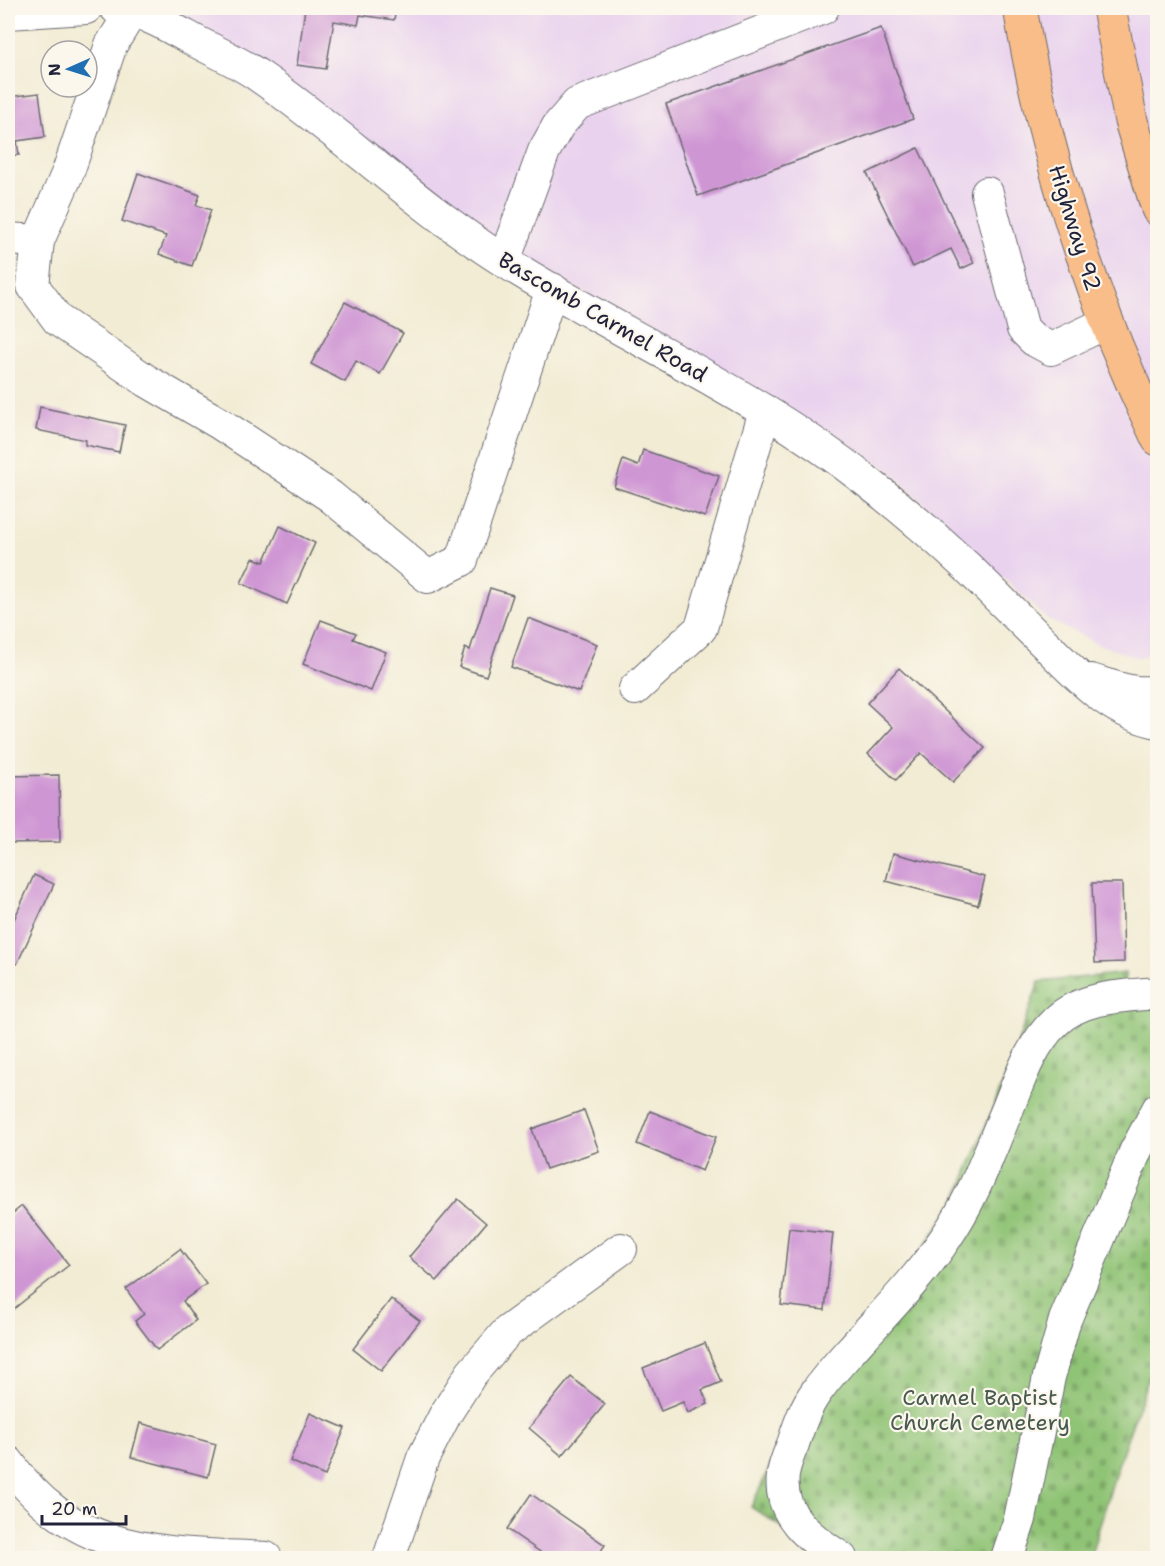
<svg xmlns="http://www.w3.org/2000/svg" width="1165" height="1566" viewBox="0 0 1165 1566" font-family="'Shantell Sans',sans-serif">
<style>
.built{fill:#e9d2ee}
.cemetery{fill:url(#cemetery-stones);stroke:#587258;stroke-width:1.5}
.building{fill:#cf96d4}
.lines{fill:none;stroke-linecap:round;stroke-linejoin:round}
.minor-casing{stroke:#6b6971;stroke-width:34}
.major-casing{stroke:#6b6971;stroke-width:35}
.minor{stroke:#fff;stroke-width:32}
.major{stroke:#f8bd89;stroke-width:33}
.labels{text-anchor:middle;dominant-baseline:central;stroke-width:4.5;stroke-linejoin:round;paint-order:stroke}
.street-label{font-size:22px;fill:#22223b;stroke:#fbf7ec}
.park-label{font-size:22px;fill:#485a4f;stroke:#fbf7ec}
</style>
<defs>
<pattern id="cemetery-stones" width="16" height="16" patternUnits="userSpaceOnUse" patternTransform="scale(1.5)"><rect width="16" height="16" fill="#8fc375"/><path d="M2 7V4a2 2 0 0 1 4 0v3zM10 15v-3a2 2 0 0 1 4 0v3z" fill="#7ba766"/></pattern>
</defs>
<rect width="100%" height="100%" fill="#fbf7ec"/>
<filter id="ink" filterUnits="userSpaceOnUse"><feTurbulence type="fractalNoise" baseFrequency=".0167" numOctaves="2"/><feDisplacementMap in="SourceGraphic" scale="12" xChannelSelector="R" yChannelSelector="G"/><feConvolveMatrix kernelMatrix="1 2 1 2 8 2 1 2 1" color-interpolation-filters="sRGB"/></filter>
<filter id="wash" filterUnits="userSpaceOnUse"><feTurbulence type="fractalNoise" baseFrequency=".008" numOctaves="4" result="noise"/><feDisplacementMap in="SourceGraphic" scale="24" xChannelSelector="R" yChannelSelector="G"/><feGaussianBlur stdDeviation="1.35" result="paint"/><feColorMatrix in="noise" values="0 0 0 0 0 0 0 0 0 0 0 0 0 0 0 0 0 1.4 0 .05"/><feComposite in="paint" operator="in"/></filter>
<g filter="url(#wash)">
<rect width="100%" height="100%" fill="#f2ecd4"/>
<polygon class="built" points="126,8 1157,8 1157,652 1139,658 1097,644 1047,619 886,468 330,145"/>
<polygon class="cemetery" points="1125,973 1126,987 1157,984 1157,1353 1118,1465 1090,1558 828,1558 751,1507 810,1382 915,1260 955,1202 1006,1076 1039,982"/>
<g id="blocks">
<g class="building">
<polygon points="305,8 396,8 394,20 360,15 358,25 334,21 326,69 297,65"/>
<polygon points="881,28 913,119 698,196 666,104"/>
<polygon points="39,93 45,137 17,141 19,155 8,156 8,97"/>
<polygon points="918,148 974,263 961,269 951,249 913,267 867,173"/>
<polygon points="138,173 200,195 196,205 211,210 192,266 159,254 166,236 122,221"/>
<polygon points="345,302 403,333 380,374 356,361 345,382 311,364"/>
<polygon points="40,407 125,425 119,452 85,445 86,440 36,430"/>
<polygon points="643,450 719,476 705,517 614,487 623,460 638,466"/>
<polygon points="280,526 315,543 287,604 241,583 253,558 264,562"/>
<polygon points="490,588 513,595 486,676 459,667 465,648 470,650"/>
<polygon points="528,618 597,644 579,692 511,667"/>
<polygon points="321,620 356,633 353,639 386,652 371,691 303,664"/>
<polygon points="899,668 985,748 953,782 921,753 896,780 868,754 893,727 867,703"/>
<polygon points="59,775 60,842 8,843 8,776"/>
<polygon points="893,853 985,877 978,905 886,881"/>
<polygon points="34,875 54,884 17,964 8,960 8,933"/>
<polygon points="1092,883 1122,883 1124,962 1095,963"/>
<polygon points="584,1110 599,1151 546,1169 532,1129"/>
<polygon points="650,1111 716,1137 702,1171 637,1144"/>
<polygon points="458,1199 486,1223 437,1281 409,1257"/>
<polygon points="22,1206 69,1265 11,1311 8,1307 8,1274 13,1269 8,1262 8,1217"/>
<polygon points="789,1228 833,1233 825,1310 781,1305"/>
<polygon points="180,1249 206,1284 183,1301 196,1320 157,1350 135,1321 144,1314 126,1289"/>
<polygon points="391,1299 420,1321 381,1371 353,1349"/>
<polygon points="705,1343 721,1382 702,1390 708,1404 688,1413 683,1402 661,1411 643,1368"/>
<polygon points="571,1377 605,1404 562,1456 529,1428"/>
<polygon points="310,1413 345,1428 325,1476 290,1461"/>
<polygon points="140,1423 216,1444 208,1477 131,1457"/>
<polygon points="531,1494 605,1545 596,1558 549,1558 507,1529"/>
</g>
</g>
</g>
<g filter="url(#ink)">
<use href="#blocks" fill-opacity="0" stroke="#6b6971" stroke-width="1.5"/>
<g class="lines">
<defs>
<g id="minor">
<path d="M116 8C147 13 159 22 186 36 211 50 236 60 259 76 343 134 417 206 504 261 623 336 754 393 865 480 900 507 934 536 967 567 993 592 1018 618 1044 643 1079 677 1108 712 1158 722"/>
<polyline points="132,11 111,45 68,172 38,241 33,286 58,320 147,381 219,423 330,496 428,577 462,560 552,289"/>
<polyline points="8,13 86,8"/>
<polyline points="987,193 1023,329 1034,340 1051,349 1106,323"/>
<polyline points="8,239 38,241"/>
<polyline points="504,261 544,151 558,126 577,104 823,8"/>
<path d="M1091 680C1112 686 1136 696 1158 691"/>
<polyline points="635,689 701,628 765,411"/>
<path d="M8 1462C75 1557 161 1552 266 1558"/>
<polyline points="389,1558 423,1458 445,1415 471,1374 507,1332 621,1249"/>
<path d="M841 1558C811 1539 778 1515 783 1475 784 1465 789 1454 793 1444 799 1426 805 1407 817 1391 830 1372 846 1356 861 1339 890 1307 921 1275 945 1239 973 1199 989 1153 1008 1108 1020 1078 1031 1045 1055 1022 1081 996 1123 996 1158 993"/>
<polyline points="1007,1558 1020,1519 1049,1377 1065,1320 1136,1150 1158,1109"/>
</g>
<g id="major">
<path d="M1020 8C1045 157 1092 302 1158 439"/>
<polyline points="1109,8 1131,121 1158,209"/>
</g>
</defs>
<use href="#minor" class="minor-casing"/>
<use href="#major" class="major-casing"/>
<use href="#minor" class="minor"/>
<use href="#major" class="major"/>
</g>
</g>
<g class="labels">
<g class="street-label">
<text transform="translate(1075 228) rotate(73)">Highway 92</text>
<text transform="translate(603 317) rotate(30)">Bascomb Carmel Road</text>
</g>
<g class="park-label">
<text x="980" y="1397">Carmel Baptist<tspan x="980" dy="25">Church Cemetery</tspan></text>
</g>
</g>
<rect width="1165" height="1566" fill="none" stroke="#fbf7ec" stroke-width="30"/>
<g transform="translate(69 69) rotate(267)"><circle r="28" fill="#fbf7ec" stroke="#a4a2a5" stroke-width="1.5"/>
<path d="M0-4.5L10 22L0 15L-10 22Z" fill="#1f6fb2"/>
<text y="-9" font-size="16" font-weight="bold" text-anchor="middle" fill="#22223b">N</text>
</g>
<path d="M42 1515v9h84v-9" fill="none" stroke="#22223b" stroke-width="3"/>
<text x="51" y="1515" font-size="18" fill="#22223b" stroke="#fbf7ec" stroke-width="4.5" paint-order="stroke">20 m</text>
</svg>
